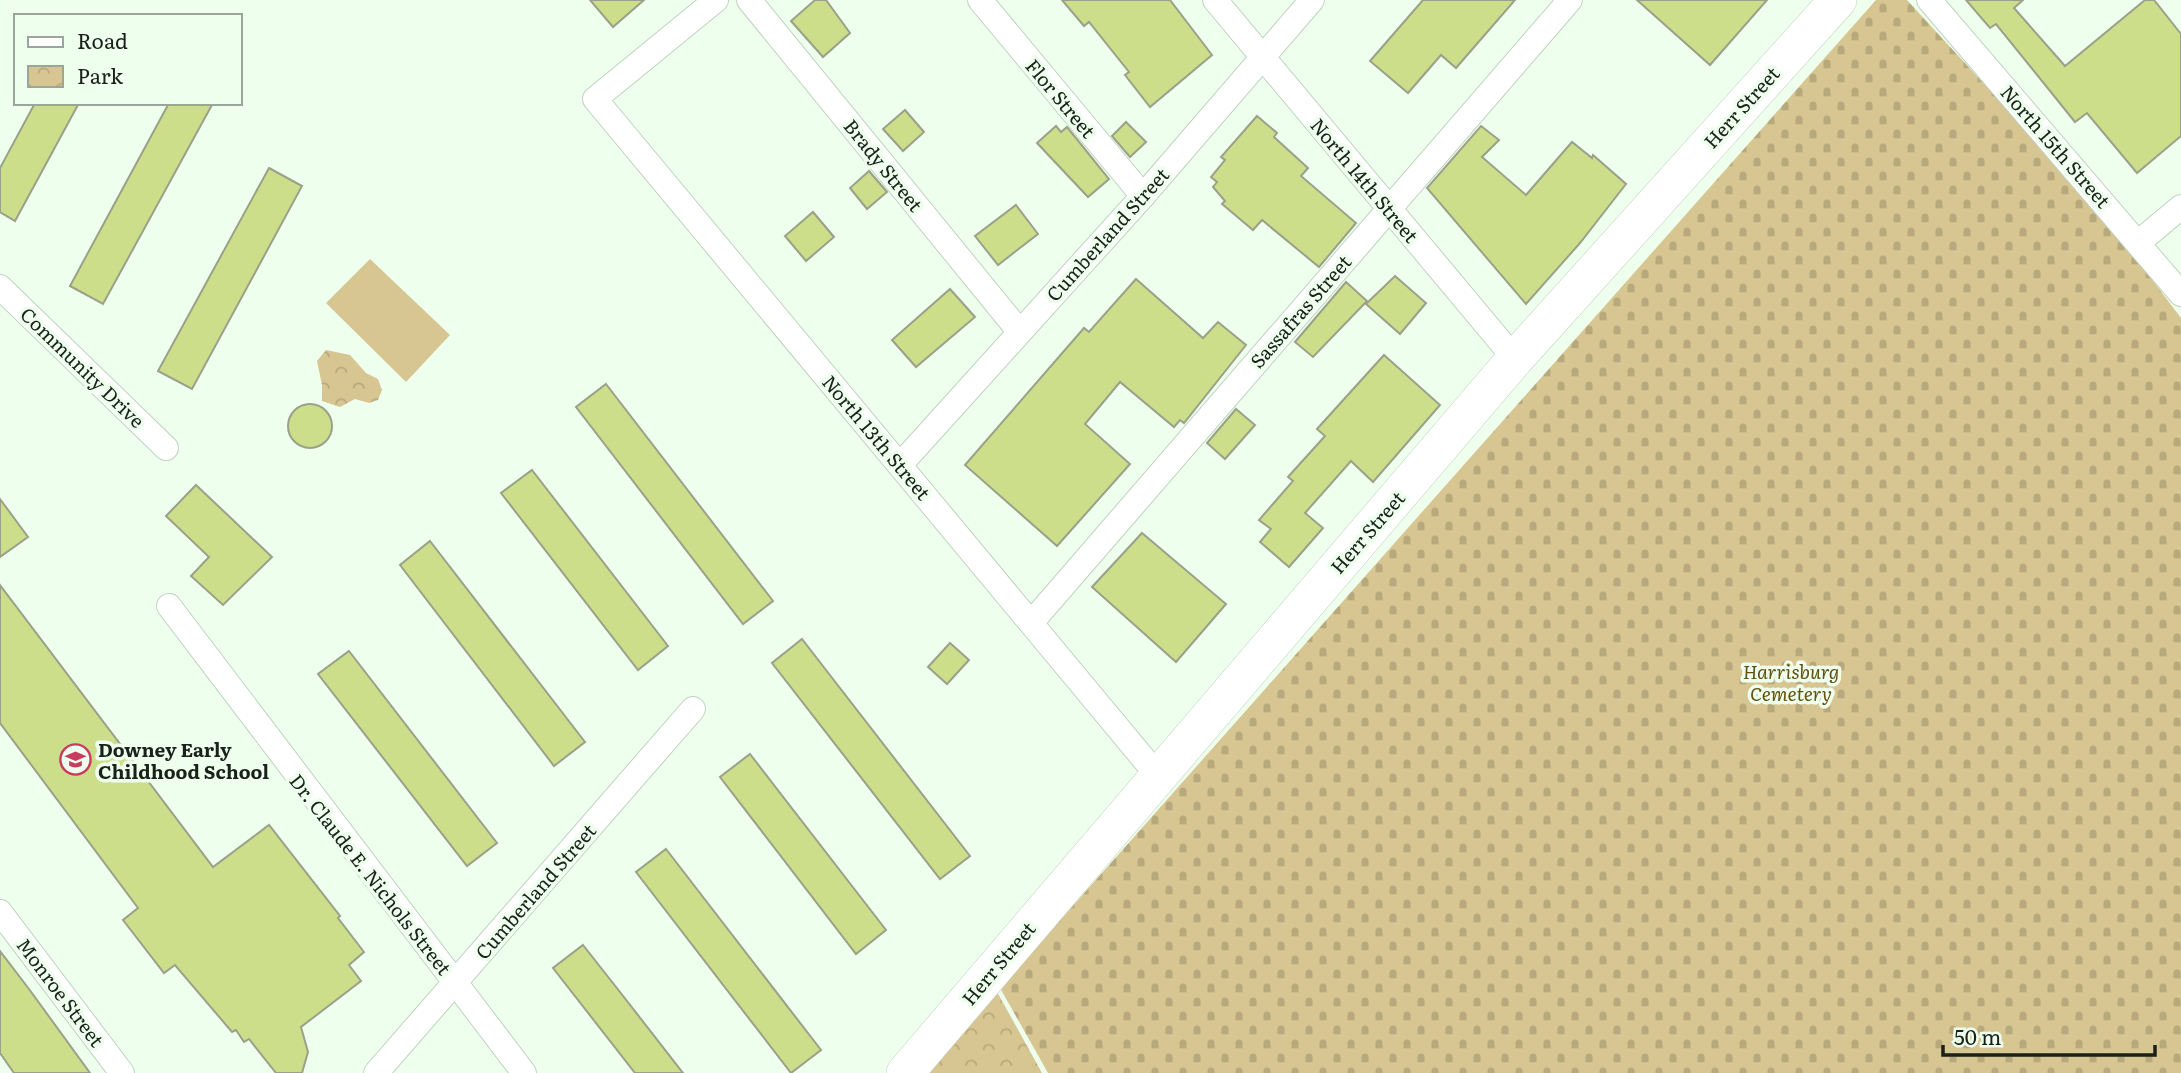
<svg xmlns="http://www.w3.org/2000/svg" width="2181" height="1073" viewBox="0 0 2181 1073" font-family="Literata,serif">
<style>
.cemetery{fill:url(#cemetery-stones)}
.park{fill:url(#park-crowns)}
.pitch{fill:#d7c592}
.building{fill:#cdde8b;stroke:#9ba188;stroke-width:2}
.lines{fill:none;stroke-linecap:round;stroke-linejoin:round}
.street-casing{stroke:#bed3be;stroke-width:26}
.primary-casing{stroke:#bed3be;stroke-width:38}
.street{stroke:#fff;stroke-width:24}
.primary{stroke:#fff;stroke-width:37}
.labels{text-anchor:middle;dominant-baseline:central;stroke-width:7;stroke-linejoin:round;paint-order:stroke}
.street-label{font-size:19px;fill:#19211a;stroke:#efe}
.park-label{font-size:19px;font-style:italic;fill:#63500e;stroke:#efe}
.poi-label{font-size:19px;font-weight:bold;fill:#19211a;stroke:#efe;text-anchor:start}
</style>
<defs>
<pattern id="cemetery-stones" width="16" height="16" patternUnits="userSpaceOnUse" patternTransform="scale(1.75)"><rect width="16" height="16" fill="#d7c592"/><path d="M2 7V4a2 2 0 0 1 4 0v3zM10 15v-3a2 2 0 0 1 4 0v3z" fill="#b8a97d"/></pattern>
<pattern id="park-crowns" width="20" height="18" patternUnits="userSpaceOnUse" patternTransform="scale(1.75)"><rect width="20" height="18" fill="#d7c592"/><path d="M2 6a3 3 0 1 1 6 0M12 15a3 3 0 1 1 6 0" fill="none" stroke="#b8a97d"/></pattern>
</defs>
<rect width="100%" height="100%" fill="#efe"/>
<polygon class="cemetery" points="1876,0 1907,0 2099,209 2181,318 2181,1073 1048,1073 1000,988"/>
<g class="park">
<polygon points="326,350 350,355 366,373 378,379 382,390 378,400 369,403 355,399 340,407 322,401 322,385 317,361"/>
<polygon points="996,990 1042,1073 927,1073"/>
</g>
<polygon class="pitch" points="370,259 450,335 406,382 326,303"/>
<g class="building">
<polygon points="590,0 644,0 613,27"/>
<polygon points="815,0 826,0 850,33 823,57 791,21"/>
<polygon points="1062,0 1170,0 1212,55 1150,107 1125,75 1129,72 1089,22 1084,26"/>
<polygon points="1423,0 1515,0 1456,68 1441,55 1408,93 1370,61"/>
<polygon points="1637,0 1767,0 1710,65"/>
<polygon points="1966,0 2023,0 2014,8 2065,66 2145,0 2154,0 2181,34 2181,136 2137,173 2087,113 2075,122 1996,24 1990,28"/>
<polygon points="35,103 79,103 15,221 0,212 0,168"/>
<polygon points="169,103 213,103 103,304 70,286"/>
<polygon points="905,110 924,132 903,151 883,129"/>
<polygon points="1257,116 1277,133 1274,137 1308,168 1301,176 1356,223 1319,267 1262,220 1253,230 1222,204 1225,201 1213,187 1217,182 1211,177 1225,160 1221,157"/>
<polygon points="1126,122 1146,142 1130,157 1112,136"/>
<polygon points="1056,126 1061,132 1067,127 1109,179 1088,197 1037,143"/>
<polygon points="1481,126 1499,140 1482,157 1526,195 1572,142 1592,158 1593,155 1626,184 1580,243 1526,304 1427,188"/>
<polygon points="269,168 302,186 192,389 158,371"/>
<polygon points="869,171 887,192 867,209 850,188"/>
<polygon points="1016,205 1038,234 998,265 975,236"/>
<polygon points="813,212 834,237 806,261 785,236"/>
<polygon points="1395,276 1426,303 1400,334 1366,304"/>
<polygon points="1136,279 1203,338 1218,322 1246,345 1184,423 1180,420 1174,427 1120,382 1085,424 1130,464 1057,546 965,465 1084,328 1089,332"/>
<polygon points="1346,282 1367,301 1313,357 1295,342"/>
<polygon points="950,289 975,317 916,367 892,340"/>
<polygon points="1384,355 1440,405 1373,482 1351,461 1305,513 1323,528 1289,567 1260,542 1271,529 1259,520 1293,481 1288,477 1325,436 1317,429"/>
<polygon points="606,384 773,601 743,624 576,407"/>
<circle cx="310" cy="426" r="22"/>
<polygon points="1236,409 1255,425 1225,459 1207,443"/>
<polygon points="532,470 668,646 638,670 501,493"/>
<polygon points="196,485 272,557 223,605 191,576 209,557 166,516"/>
<polygon points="0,499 28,537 0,557"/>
<polygon points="1142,533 1226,604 1176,662 1092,587"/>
<polygon points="430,541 585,742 554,766 400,565"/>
<polygon points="0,585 213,867 269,825 340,916 338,918 364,952 349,965 361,981 301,1027 308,1052 302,1073 276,1073 249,1039 244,1042 236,1030 232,1032 175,965 164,973 123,920 138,908 0,723"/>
<polygon points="802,639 970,856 940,879 772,663"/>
<polygon points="950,643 969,660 947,684 928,667"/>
<polygon points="349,651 497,843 467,866 318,674"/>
<polygon points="750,754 886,930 856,954 720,777"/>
<polygon points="666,849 821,1050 791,1073 636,872"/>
<polygon points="583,945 620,992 683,1073 635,1073 553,968"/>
<polygon points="0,951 29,989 90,1073 14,1073 0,1053"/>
</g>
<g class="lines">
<defs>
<g id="street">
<polyline points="716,0 595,99 1158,776"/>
<polyline points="749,0 1019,331"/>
<polyline points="980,0 1143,196"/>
<polyline points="1215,0 1515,359"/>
<polyline points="1929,0 2181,294"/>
<polyline points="2139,242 2181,207"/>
<polyline points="0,287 166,448"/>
<polyline points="900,465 1143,196 1312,0"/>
<polyline points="169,606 524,1073"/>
<polyline points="1031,623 1570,0"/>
<polyline points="0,912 122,1073"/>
<polyline points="376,1073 693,709"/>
</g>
<polyline id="primary" points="905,1073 1515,359 1838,0"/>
</defs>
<use href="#street" class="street-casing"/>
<use href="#primary" class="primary-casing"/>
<use href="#street" class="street"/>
<use href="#primary" class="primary"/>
</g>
<defs>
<symbol id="school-ring" viewBox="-11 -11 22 22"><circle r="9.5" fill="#efe" stroke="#c93b61" stroke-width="1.5"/><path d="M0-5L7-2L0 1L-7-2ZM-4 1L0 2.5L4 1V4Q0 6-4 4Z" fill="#c93b61"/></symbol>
</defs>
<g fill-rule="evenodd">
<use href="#school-ring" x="58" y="742" width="35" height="35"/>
</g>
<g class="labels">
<g class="street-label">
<text transform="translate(1061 98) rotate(50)">Flor Street</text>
<text transform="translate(1741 107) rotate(-48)">Herr Street</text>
<text transform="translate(2056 146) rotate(49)">North 15th Street</text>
<text transform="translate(884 165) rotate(51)">Brady Street</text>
<text transform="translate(1365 180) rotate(50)">North 14th Street</text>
<text transform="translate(1107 234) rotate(-48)">Cumberland Street</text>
<text transform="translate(1300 311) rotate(-49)">Sassafras Street</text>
<text transform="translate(83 367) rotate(44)">Community Drive</text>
<text transform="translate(877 437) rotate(50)">North 13th Street</text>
<text transform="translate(1367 532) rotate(-49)">Herr Street</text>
<text transform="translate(371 874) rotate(52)">Dr. Claude E. Nichols Street</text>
<text transform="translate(535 891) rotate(-49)">Cumberland Street</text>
<text transform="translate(998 963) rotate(-50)">Herr Street</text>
<text transform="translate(61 992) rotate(53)">Monroe Street</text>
</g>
<g class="park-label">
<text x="1791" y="671">Harrisburg<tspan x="1791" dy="22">Cemetery</tspan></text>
</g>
<g class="poi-label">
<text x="98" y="749">Downey Early<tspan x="98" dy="22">Childhood School</tspan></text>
</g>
</g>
<rect x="14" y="14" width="228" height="91" fill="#eeffee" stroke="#99a699" stroke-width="2"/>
<rect x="28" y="37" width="35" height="10" fill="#ffffff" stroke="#99a699" stroke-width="2"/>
<text x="77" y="49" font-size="21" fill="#19211a">Road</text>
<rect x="28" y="66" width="35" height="21" fill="url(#park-crowns)" stroke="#99a699" stroke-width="2"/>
<text x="77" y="84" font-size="21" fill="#19211a">Park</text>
<path d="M1943 1045v10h212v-10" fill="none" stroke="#19211a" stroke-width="3.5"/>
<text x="1954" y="1045" font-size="21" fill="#19211a" stroke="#eeffee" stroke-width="5" paint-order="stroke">50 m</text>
</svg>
